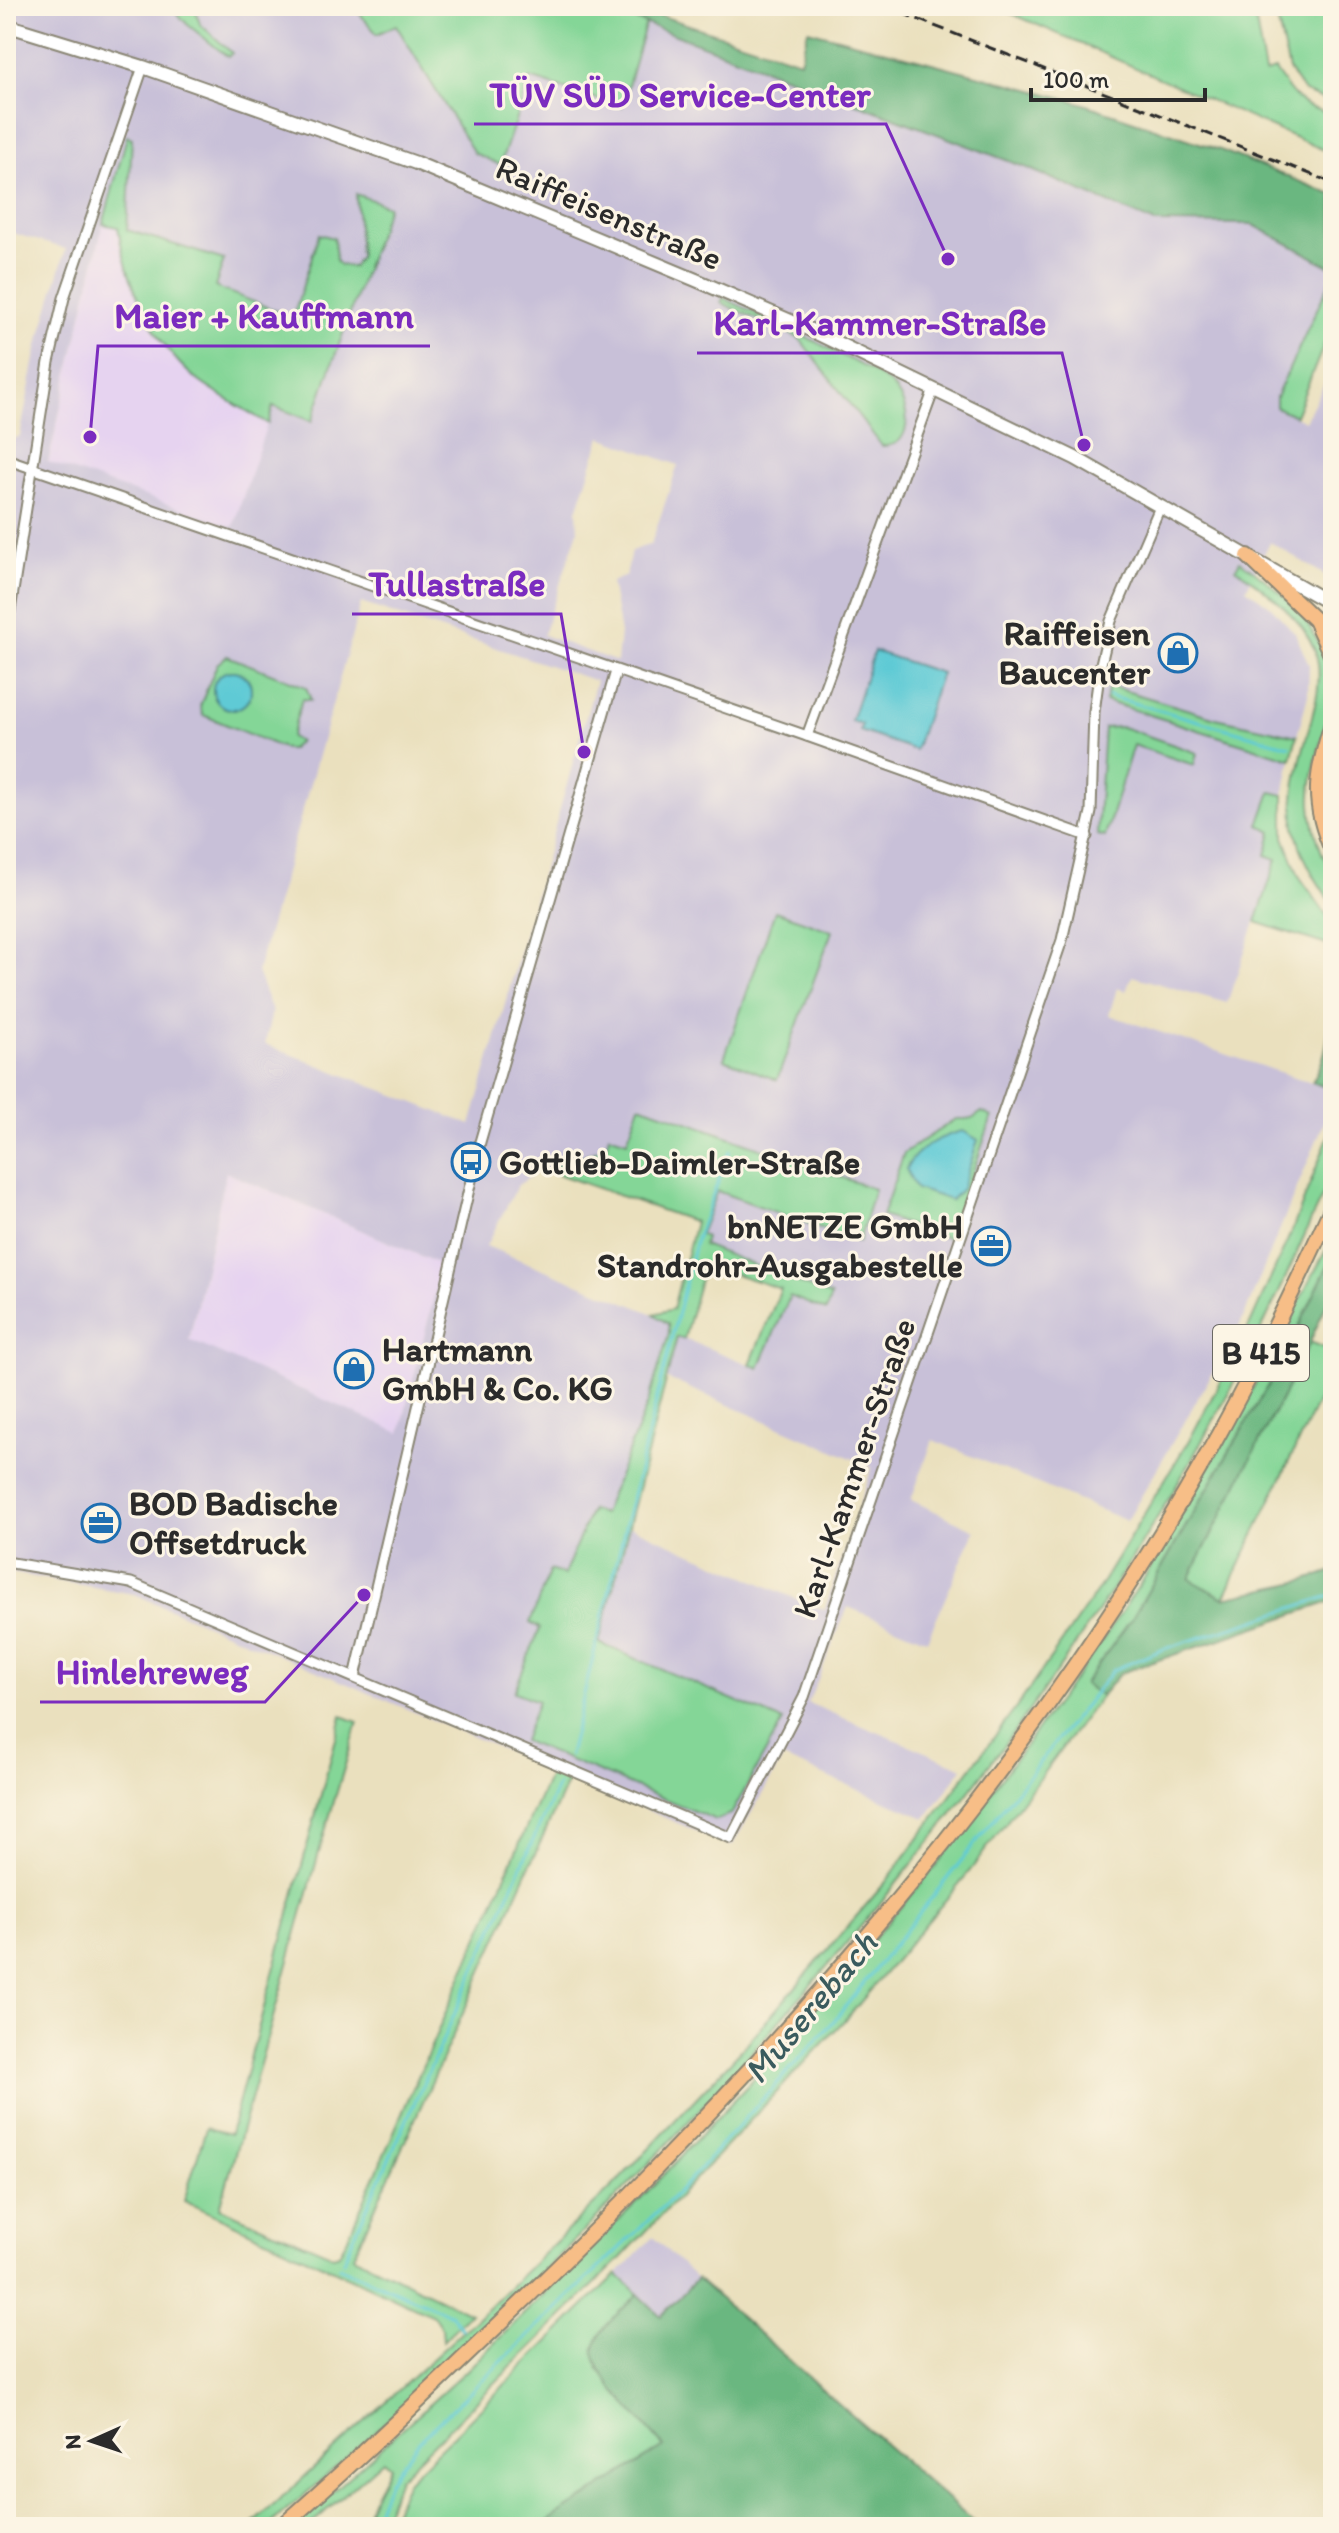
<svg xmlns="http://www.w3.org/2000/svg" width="1339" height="2533" viewBox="0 0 1339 2533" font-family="Itim,sans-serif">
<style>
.built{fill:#e6d3f0}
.industrial{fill:#c8c0d8;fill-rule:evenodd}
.green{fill:#84d697;stroke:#588061;stroke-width:2}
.forest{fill:#6bb780;stroke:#4b7156;stroke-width:2}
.water{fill:#5ecad5;stroke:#447a80;stroke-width:2}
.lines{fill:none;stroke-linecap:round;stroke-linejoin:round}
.stream{stroke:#5ecad5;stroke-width:3}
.minor-casing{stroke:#8a8674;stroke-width:13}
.tertiary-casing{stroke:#8a8674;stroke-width:16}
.primary-casing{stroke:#8a8674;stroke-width:18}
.minor{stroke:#fff;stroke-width:9}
.tertiary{stroke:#fff;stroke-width:12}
.primary{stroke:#f7be87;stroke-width:14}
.rail{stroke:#2b2b2b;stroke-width:3;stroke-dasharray:12 6;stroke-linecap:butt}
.labels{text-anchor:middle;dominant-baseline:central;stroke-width:6;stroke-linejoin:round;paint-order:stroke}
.shield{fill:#fcf5e5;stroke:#6a6863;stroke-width:2}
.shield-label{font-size:32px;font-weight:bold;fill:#2b2b2b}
.street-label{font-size:34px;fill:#2b2b2b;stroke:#fcf5e5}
.poi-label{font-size:34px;font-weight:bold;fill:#2b2b2b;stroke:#fcf5e5;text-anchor:start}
.water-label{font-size:36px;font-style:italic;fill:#3a5b5e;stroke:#fcf5e5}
.leader{fill:none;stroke:#7b2cbf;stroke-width:3}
.callout-dot{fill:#7b2cbf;stroke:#fcf5e5;stroke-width:3}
.callout-label{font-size:36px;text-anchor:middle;font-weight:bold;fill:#7b2cbf;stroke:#fcf5e5;stroke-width:6;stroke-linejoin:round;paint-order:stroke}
</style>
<rect width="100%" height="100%" fill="#fcf5e5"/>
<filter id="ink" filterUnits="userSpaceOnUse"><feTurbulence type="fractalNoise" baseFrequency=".0125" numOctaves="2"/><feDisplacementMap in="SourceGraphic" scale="16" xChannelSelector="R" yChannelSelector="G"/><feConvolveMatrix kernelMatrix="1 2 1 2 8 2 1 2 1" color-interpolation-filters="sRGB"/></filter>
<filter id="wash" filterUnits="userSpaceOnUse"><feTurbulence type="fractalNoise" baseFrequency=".006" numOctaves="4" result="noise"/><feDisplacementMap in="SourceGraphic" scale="32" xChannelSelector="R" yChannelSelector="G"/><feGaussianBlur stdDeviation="1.8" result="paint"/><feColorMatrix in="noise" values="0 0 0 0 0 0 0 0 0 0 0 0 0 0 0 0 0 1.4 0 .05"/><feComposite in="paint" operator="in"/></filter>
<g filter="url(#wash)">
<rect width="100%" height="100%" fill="#eae0be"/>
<g class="built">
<polygon points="103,224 118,226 121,248 236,403 268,424 233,528 48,463"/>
<polygon points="226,1172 442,1265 400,1434 189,1341"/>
</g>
<g class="industrial">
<path d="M6 6H183L177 13 187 24 228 57 231 53 200 24 196 11 202 6H353L377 34 395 24 474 153 500 165 530 77 622 107 646 22 1027 168 1155 223 1252 224 1333 268V275L1276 397V407L1305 421 1333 367V580L1270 542 1246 589 1269 605 1295 633 1309 665 1308 695 1297 736 1216 718 1110 686 1105 700 1291 759 1284 795 1271 792 1259 825 1272 832 1277 859 1227 1003 1132 976 1126 991 1117 988 1109 1015 1333 1090V1101L1241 1323 1127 1521 933 1440 911 1500 975 1530 927 1640 848 1607 808 1703 963 1768 926 1818 783 1758 732 1846 134 1594 6 1572V443L20 436 37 348 66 249 6 231ZM127 137 132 139 127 230 224 260 215 287 293 317 319 234 334 238 336 260 340 265 353 267 360 256 356 195 387 206 311 421 273 406 233 527 48 462 103 224ZM601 437 678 465 651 544 631 551 626 576 611 582 620 633 617 662 543 635 578 531 577 510ZM361 603 596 681 471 1125 265 1044 272 1011 257 972ZM641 1105 874 1190 859 1242 717 1191 700 1235 702 1244 830 1297 790 1296 759 1368 677 1336 666 1378 872 1467 825 1609 810 1605 630 1526 599 1643 783 1721 716 1820 523 1741 538 1701 514 1692 540 1627 530 1623 564 1575 591 1511 603 1514 648 1403 669 1333 668 1324 654 1314 486 1246 518 1185 542 1169 546 1170 627 1141ZM226 1172 442 1265 400 1433 189 1340Z"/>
<polygon points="653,2237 697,2279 661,2316 618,2274"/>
</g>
<g class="green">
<polygon points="183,6 202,6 196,12 200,24 232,53 228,57 187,24 177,13"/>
<polygon points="353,6 599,6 646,22 622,107 530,78 500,165 474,153 396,25 377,34"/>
<path d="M994 6H1253L1265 73 1275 70C1293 98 1300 107 1333 114V154Z"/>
<polygon points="1274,6 1333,6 1333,103 1304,92 1289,70"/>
<path d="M127 136 132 138 127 230 224 260 215 287 293 317 319 234 334 238 336 260 340 265 353 267 360 256 356 194 388 206 312 421 273 406 268 424C244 408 216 395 195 378 152 342 126 281 118 227L103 224Z"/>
<polygon points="1333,275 1333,323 1295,416 1276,407 1276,397"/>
<path d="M723 298C764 317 805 335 845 357 860 365 880 374 892 386 903 397 910 416 905 431 901 443 893 446 882 446L799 338 721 303Z"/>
<path d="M1240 561C1290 595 1339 643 1329 709 1323 741 1309 772 1311 805 1312 822 1316 837 1322 853 1325 860 1331 867 1333 875 1335 884 1333 896 1333 905 1279 830 1289 801 1312 717 1318 695 1322 672 1315 651 1302 616 1264 590 1236 568Z"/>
<polygon points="227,656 306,687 311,700 302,699 291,737 299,742 291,749 285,749 203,715 200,706 217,664"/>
<polygon points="1109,686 1216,718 1297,736 1291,759 1105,701"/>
<polygon points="1122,727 1197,753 1194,765 1133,745 1105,837 1097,835 1104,728"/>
<polygon points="1271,792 1284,795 1284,837 1299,876 1333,924 1333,947 1256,922 1277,859 1266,855 1272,832 1259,825"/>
<polygon points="775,911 832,931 777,1080 724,1059"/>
<polygon points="640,1105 874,1189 859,1242 717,1191 700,1234 705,1237 703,1245 831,1296 826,1311 790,1296 759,1368 750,1364 781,1289 708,1265 702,1272 684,1339 677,1337 599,1643 783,1721 732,1813 716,1820 523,1741 538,1701 514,1692 540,1628 530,1623 550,1570 564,1575 591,1510 603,1514 648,1403 669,1333 668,1324 654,1314 673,1309 695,1222 546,1170 606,1147 609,1135 627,1141"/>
<polygon points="982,1112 992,1117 950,1239 882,1216 904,1153 956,1119 972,1119"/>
<path d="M1333 1124C1333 1138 1336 1155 1333 1169 1330 1185 1318 1203 1312 1218 1289 1271 1266 1322 1239 1373 1120 1601 966 1808 796 2002 633 2189 456 2364 268 2527H250L489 2307 617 2182 744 2047 885 1883 1016 1708 1098 1590 1192 1435 1248 1329 1293 1228Z"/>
<polygon points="1333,1237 1333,1255 1284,1358 1256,1406 1133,1617 1084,1684 1101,1696 969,1872 854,2010 620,2259 399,2478 380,2527 362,2527 372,2500 390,2466 383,2460 308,2527 293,2527 465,2372 646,2193 749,2084 936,1866 1098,1647 1144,1578 1238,1416"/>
<polygon points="1310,1342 1333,1351 1333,1369 1224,1598 1189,1579"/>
<polygon points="342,1716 358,1722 323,1838 220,2208 333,2256 339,2254 346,2242 551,1771 569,1779 353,2256 470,2313 443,2341 442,2328 433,2316 184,2201 206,2128 230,2134"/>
<polygon points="617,2274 638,2294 603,2330 598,2369 664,2447 539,2527 386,2527 408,2480"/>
</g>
<g class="forest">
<polygon points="599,6 631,6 800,61 808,30 1078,102 1223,151 1333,195 1333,268 1252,224 1155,223 1027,168"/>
<path d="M1327 945 1333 947V1090L1312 1082C1335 1047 1333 985 1327 945Z"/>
<polygon points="1333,1255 1333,1289 1310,1342 1189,1579 1224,1598 1303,1581 1333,1571 1333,1601 1120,1673 1101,1696 1084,1684 1133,1617 1256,1406 1284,1358"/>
<path d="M697 2279 979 2527H539L664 2447C649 2426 588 2372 595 2347 600 2326 624 2309 638 2294L661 2316Z"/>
</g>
<g class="water">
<polygon points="874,651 941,673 915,750 860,731 862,724 851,721"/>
<circle cx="232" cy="690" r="19"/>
<path d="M963 1131 978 1140 962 1189 951 1200 916 1189 906 1169C916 1148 941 1136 963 1131Z"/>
</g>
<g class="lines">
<g class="stream">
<polyline points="1108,696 1289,746"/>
<polyline points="569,1755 696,1239 730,1151"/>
<polyline points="343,2261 558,1785"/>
<polyline points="339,2267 452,2315 462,2330"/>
<polyline points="371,2527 389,2480 420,2440 683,2187 833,2022 1113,1670 1164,1649 1333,1595"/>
</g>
</g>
</g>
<g filter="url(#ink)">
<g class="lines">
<defs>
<g id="minor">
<polyline points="6,459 807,736 1087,836"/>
<polyline points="6,636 49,362 64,298 143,67"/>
<polyline points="807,736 934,389"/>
<polyline points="6,1562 131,1583 731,1838 804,1697 1062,940 1091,812 1094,712 1100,668 1111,621 1160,507"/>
<polyline points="355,1677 480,1142 616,671"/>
</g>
<polyline id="tertiary" points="6,25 143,67 416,163 696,280 802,326 1075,458 1333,605"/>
<g id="primary">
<polyline points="1248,556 1315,620 1333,659"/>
<path d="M1333 721C1316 772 1310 802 1333 852"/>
<path d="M281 2527C354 2463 424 2396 494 2329 767 2068 1024 1780 1210 1450 1255 1370 1295 1288 1333 1205"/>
</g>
</defs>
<use href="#minor" class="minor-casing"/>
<use href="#tertiary" class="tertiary-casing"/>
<use href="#primary" class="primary-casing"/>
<use href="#minor" class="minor"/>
<use href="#tertiary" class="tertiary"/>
<use href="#primary" class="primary"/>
<polyline class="rail" points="884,6 1333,183"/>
</g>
</g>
<defs>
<symbol id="shop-ring" viewBox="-11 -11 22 22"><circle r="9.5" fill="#fcf5e5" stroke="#1f6fb2" stroke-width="1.5"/><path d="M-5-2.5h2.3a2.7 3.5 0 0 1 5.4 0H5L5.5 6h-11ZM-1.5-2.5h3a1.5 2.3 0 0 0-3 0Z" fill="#1f6fb2"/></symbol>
<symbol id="bus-ring" viewBox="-11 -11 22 22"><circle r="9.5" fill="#fcf5e5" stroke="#1f6fb2" stroke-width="1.5"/><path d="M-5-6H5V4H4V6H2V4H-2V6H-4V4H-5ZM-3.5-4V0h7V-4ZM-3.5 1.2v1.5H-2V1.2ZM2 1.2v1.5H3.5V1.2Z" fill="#1f6fb2"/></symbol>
<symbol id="office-ring" viewBox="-11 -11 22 22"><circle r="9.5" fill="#fcf5e5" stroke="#1f6fb2" stroke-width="1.5"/><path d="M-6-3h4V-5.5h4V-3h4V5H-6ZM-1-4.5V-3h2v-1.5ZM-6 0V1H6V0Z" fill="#1f6fb2"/></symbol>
</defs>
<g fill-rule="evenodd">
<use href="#shop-ring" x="1156" y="631" width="44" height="44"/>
<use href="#bus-ring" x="449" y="1140" width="44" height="44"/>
<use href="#office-ring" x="969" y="1224" width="44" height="44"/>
<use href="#shop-ring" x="332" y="1347" width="44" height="44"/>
<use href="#office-ring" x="79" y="1501" width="44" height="44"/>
</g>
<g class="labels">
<rect class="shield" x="1213" y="1325" width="96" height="56" rx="6"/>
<g class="shield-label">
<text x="1261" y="1353">B 415</text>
</g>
<g class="street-label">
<text transform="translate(609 213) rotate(23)">Raiffeisenstraße</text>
<text transform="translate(854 1468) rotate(-71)">Karl-Kammer-Straße</text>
</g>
<g class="poi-label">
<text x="1150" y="633" text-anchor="end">Raiffeisen<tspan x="1150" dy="39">Baucenter</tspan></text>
<text x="499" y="1162">Gottlieb-Daimler-Straße</text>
<text x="963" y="1226" text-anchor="end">bnNETZE GmbH<tspan x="963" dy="39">Standrohr-Ausgabestelle</tspan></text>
<text x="382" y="1349">Hartmann<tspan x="382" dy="39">GmbH &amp; Co. KG</tspan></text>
<text x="129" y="1503">BOD Badische<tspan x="129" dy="39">Offsetdruck</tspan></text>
</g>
<g class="water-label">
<text transform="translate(810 2007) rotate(-50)">Muserebach</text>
</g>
</g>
<path class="leader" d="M948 259L886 124H474M90 437L98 346H430M1084 445L1062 353H697M584 752L561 614H352M364 1595L265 1702H40"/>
<g class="callout-dot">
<circle cx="948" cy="259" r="8"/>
<circle cx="90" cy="437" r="8"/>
<circle cx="1084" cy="445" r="8"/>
<circle cx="584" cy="752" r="8"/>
<circle cx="364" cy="1595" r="8"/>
</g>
<g class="callout-label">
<text x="680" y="107">TÜV SÜD Service-Center</text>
<text x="264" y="328">Maier + Kauffmann</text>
<text x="880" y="335">Karl-Kammer-Straße</text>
<text x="457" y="596">Tullastraße</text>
<text x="152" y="1684">Hinlehreweg</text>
</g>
<rect width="1339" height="2533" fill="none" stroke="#fcf5e5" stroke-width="32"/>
<g transform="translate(92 2441) rotate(267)" stroke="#fcf5e5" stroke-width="6" paint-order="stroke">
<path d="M0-6L14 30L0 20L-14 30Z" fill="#2b2b2b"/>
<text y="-12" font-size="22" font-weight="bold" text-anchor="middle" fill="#2b2b2b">N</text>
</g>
<path d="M1031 88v12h174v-12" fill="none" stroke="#2b2b2b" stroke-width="4"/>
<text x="1043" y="88" font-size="24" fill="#2b2b2b" stroke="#fcf5e5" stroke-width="6" paint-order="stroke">100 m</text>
</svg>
